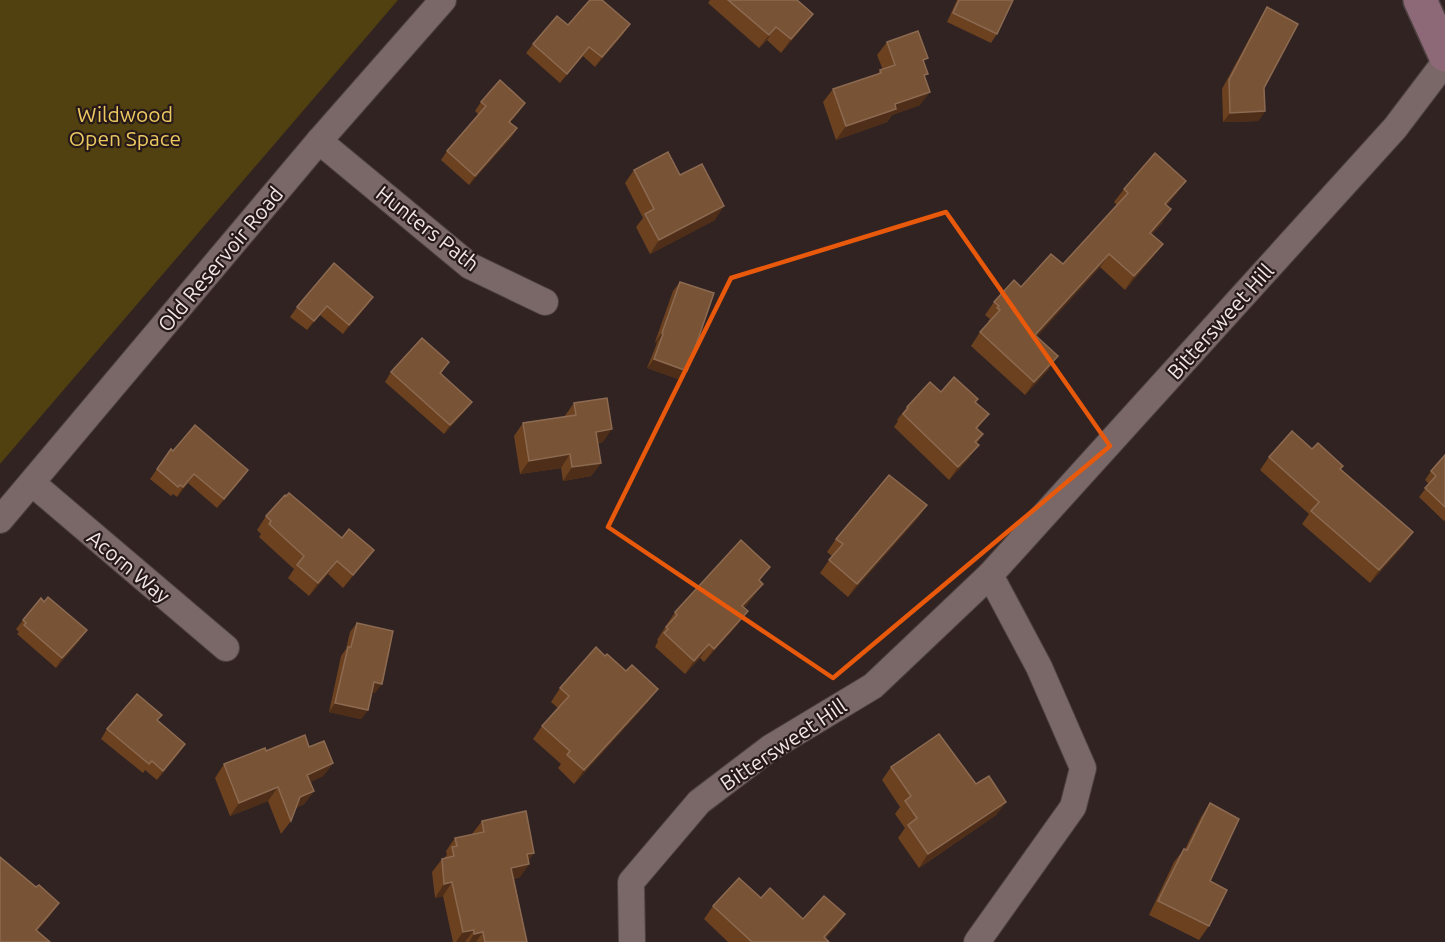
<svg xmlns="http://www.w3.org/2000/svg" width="1445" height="942" viewBox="0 0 1445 942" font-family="Ubuntu,sans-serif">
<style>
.green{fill:#514110}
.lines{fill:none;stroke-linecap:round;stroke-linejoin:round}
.street-casing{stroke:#4c4140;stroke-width:28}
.secondary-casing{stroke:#4c4140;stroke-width:36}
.street{stroke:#796867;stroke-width:26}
.secondary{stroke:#8d6876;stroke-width:33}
.wall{fill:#6b4120}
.shaded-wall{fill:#4e2e18}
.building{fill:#795335;stroke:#8c6a51;stroke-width:1.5}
.marked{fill:none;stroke:#e8590c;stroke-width:4.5;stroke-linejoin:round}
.labels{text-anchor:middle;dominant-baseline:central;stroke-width:4.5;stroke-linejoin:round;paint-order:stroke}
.park-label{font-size:21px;fill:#ecc960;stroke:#271919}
.street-label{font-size:21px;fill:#f1e7e6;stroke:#271919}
</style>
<rect width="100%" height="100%" fill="#312322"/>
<polygon class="green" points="0,0 398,0 0,464"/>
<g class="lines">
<defs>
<g id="street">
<polyline points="319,141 470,266 545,302"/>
<polyline points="32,483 226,648"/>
<polyline points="0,520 319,141 443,0"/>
<polyline points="990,575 1395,128 1445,62"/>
<polyline points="632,942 631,882 699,802 770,748 873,686 990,575 1039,667 1083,768 1073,807 977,942"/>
</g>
<polyline id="secondary" points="1420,0 1445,55"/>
</defs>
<use href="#street" class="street-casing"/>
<use href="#secondary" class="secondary-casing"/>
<use href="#street" class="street"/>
<use href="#secondary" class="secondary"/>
</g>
<g class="wall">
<polygon points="710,0 797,0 813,14 803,27 781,53 767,40 759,48 708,3"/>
<polygon points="957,0 1013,0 997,34 991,43 947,22"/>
<polygon points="1267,7 1264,88 1265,111 1258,121 1223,122 1222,89 1261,17"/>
<polygon points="568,25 624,33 595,67 583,56 560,83 526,53 533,44"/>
<polygon points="887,42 924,64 925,78 920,105 892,115 887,122 836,140 823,102 833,89 878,74 880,70 883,70 877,55"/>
<polygon points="481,102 519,112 510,122 517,128 511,138 469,185 441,160 447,151 479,115 475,111"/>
<polygon points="634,170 680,175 715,220 650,254 636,227 643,218 625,183"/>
<polygon points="1186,181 1176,194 1167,205 1162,223 1152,234 1163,244 1153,257 1125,290 1100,267 1036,337 1049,369 1025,395 971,346 980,332 989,322 988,321 990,319 985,315 994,302 1063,264 1117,205 1114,202 1124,189"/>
<polygon points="680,282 681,380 647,368 657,343 655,342 673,291"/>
<polygon points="373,297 343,334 320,315 307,330 290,317 297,307"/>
<polygon points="449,362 441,374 465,411 444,434 385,382 391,372"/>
<polygon points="941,392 978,399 976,402 979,427 978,429 983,434 977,443 969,458 949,480 894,427 898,421 897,420 907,407"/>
<polygon points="574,403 603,442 598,443 601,463 591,476 563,481 561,468 520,474 514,436 523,423 564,417"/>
<polygon points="171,449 173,451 242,479 217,508 188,483 177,497 173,494 171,496 150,479"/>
<polygon points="1312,449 1341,469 1413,532 1404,545 1370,583 1302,524 1309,514 1260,470 1269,457"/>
<polygon points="1445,455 1445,520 1444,521 1419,497 1429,484 1425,480 1431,471"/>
<polygon points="927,505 918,518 848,597 820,573 832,556 827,552 836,539"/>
<polygon points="266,516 364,563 343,588 328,574 309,596 288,578 294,569 259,537 261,534 257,530"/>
<polygon points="760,581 753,597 744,608 738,624 704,662 700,658 685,674 655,647 658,641 657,640 675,612"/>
<polygon points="23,620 80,640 56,668 17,634 19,632 16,629"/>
<polygon points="357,623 375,693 372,692 368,710 361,719 329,712 341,656 346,649 350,632"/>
<polygon points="560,688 648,702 574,784 558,768 561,764 533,739 542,726 558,708 551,702"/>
<polygon points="158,721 179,753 157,780 145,770 143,773 101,739 107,729"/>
<polygon points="309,747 333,763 323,776 310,782 314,791 304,804 296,808 291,821 281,834 268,801 230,816 215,778 224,764 266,751"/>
<polygon points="891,767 976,784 1006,802 996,815 919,868 898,838 905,828 895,814 900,807 882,780"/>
<polygon points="1210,803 1209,926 1199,940 1149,915 1174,862 1184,849 1185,849 1201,817"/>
<polygon points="482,821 528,861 529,864 520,877 514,879 527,942 453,942 443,896 435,898 432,872 442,859 444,858 447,855 446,851 455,838 472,834"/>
<polygon points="761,898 803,919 845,914 835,928 825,939 829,942 728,942 704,919 713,906"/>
</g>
<g class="shaded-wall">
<polygon points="813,14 803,27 781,53 791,39"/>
<polygon points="630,24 624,33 595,67 602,57"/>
<polygon points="776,27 767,40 759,48 769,35"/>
<polygon points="589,47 583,56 560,83 567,74"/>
<polygon points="930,92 920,105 892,115 887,122 836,140 846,126 895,104"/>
<polygon points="525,103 519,112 503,131 509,122"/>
<polygon points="1265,111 1258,121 1223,122 1230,113"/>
<polygon points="517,128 511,138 469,185 475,176"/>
<polygon points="1186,181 1176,194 1156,217 1165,204"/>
<polygon points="724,206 715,220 650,254 659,240"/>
<polygon points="1171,209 1162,223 1141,246 1150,233"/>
<polygon points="1163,244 1153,257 1125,290 1134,276"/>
<polygon points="1109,254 1100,267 1026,349 1035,335"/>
<polygon points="373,297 367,306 343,334 349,325"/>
<polygon points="327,306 320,315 307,330 314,321"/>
<polygon points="662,333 663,334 657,343 655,342"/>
<polygon points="1058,356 1049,369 1025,395 1034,382"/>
<polygon points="654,359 687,371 681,380 647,368"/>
<polygon points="472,402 465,411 444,434 450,425"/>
<polygon points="989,414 979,427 967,441 976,428"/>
<polygon points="612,429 603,442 586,445 596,432"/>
<polygon points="979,445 969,458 949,480 958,467"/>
<polygon points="570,454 561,468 520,474 529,461"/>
<polygon points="601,463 591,476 563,481 572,467"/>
<polygon points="248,470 242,479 217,508 224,499"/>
<polygon points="194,474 188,483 177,497 183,487"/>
<polygon points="927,505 918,518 848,597 857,584"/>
<polygon points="1413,532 1404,545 1370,583 1379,570"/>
<polygon points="374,550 364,563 343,588 353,575"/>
<polygon points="337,561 328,574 309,596 318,583"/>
<polygon points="763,584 753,597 733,620 742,606"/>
<polygon points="748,611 738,624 704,662 714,649"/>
<polygon points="87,630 80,640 56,668 62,658"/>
<polygon points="709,644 700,658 685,674 694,661"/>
<polygon points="374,682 382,684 375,693 368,691"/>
<polygon points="658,689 648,702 574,784 584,770"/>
<polygon points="335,703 368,710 361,719 329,712"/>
<polygon points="185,744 179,753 157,780 163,771"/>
<polygon points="333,763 323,776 298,788 307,775"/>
<polygon points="278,787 268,801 230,816 239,803"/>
<polygon points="314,791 304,804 291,810 300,797"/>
<polygon points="1006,802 996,815 919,868 928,854"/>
<polygon points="534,853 526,865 529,864 520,877 502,881 511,868 527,854"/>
<polygon points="452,882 443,896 435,898 444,884"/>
<polygon points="59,903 50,916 28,942 36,930"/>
<polygon points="845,914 835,928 822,942 824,937"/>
<polygon points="474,930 465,942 456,942 463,932"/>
<polygon points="483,932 476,942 469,942 474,934"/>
</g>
<g class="building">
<polygon points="590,0 602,0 630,24 602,57 589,47 567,74 533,44 557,16 568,25"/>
<polygon points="728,0 797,0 813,14 791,39 776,27 769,35"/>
<polygon points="959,0 1013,0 997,34 953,13"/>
<polygon points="1267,7 1298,24 1264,88 1265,111 1230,113 1229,80"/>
<polygon points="918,31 928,58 923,60 928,74 924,75 930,92 895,104 896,109 846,126 833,89 881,73 880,70 895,65 887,42"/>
<polygon points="500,80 525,103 509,122 517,128 475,176 447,151 486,106 481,102"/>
<polygon points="668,152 680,175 702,164 724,206 659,240 645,214 654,209 634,170"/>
<polygon points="1155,153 1186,181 1165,204 1171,209 1150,233 1163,244 1134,276 1109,254 1035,335 1058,356 1034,382 980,332 1000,310 997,308 999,306 994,302 1014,280 1021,287 1051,254 1063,264 1128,193 1124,189"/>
<polygon points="334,263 373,297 349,325 327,306 314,321 297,307"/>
<polygon points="680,282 714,293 687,371 654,359 663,334 662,333"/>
<polygon points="422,338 449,362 440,373 472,402 450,425 391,372"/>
<polygon points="954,377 978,399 975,402 989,414 976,428 983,434 975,442 979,445 958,467 903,414 908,408 907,407 930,382 941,392"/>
<polygon points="607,398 612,429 596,432 601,463 572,467 570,454 529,461 523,423 576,415 574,403"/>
<polygon points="195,425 248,470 224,499 194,474 183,487 180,485 178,487 157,469 171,449 173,451"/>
<polygon points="1292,431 1312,449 1318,443 1343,466 1340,469 1413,532 1379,570 1311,511 1319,502 1269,457"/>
<polygon points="1445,455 1445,507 1425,488 1436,476 1431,471"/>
<polygon points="889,475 927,505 857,584 829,560 843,544 836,539"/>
<polygon points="289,493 342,538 349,529 374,550 353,575 337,561 318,583 297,565 304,556 269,524 271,521 266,516 285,495 286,496"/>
<polygon points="741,540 770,567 759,580 763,584 742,606 748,611 714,649 709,644 694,661 664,633 668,629 666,627 677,615 675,612"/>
<polygon points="48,597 87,630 62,658 24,625 26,623 23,620 41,598 44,602"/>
<polygon points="357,623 393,631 382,684 374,682 368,710 335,703 348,647 351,647"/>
<polygon points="596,647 605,656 607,654 626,671 632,665 658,689 584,770 567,755 570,751 542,726 569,696 560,688"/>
<polygon points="137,694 162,715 157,720 185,744 163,771 152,761 149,764 107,729"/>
<polygon points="939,734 976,784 989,776 1006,802 928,854 908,825 917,818 905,801 911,796 891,767"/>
<polygon points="305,735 309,747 324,741 333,763 307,775 314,791 300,797 291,821 278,787 239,803 224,764 265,748 266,751"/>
<polygon points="1210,803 1239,819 1210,881 1227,890 1209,926 1158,901 1184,849 1187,850"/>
<polygon points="526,811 534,853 527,854 529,864 511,868 527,942 485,942 483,932 474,934 474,930 463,932 452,882 444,884 442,859 454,856 452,847 457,846 455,838 484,832 482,821"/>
<polygon points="0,857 36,887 39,885 59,903 36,930 50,942 0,942"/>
<polygon points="739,878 761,898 770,888 803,919 824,896 845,914 824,937 829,942 752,942 713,906"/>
</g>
<path class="marked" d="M946 212 1110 446 833 678 608 527 731 278Z"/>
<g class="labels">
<g class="park-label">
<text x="125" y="114">Wildwood<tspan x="125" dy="24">Open Space</tspan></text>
</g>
<g class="street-label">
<text transform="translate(428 228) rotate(38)">Hunters Path</text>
<text transform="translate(220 259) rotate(-50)">Old Reservoir Road</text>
<text transform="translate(1220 321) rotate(-48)">Bittersweet Hill</text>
<text transform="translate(129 566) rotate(40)">Acorn Way</text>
<text transform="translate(783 744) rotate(-34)">Bittersweet Hill</text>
</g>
</g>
</svg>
